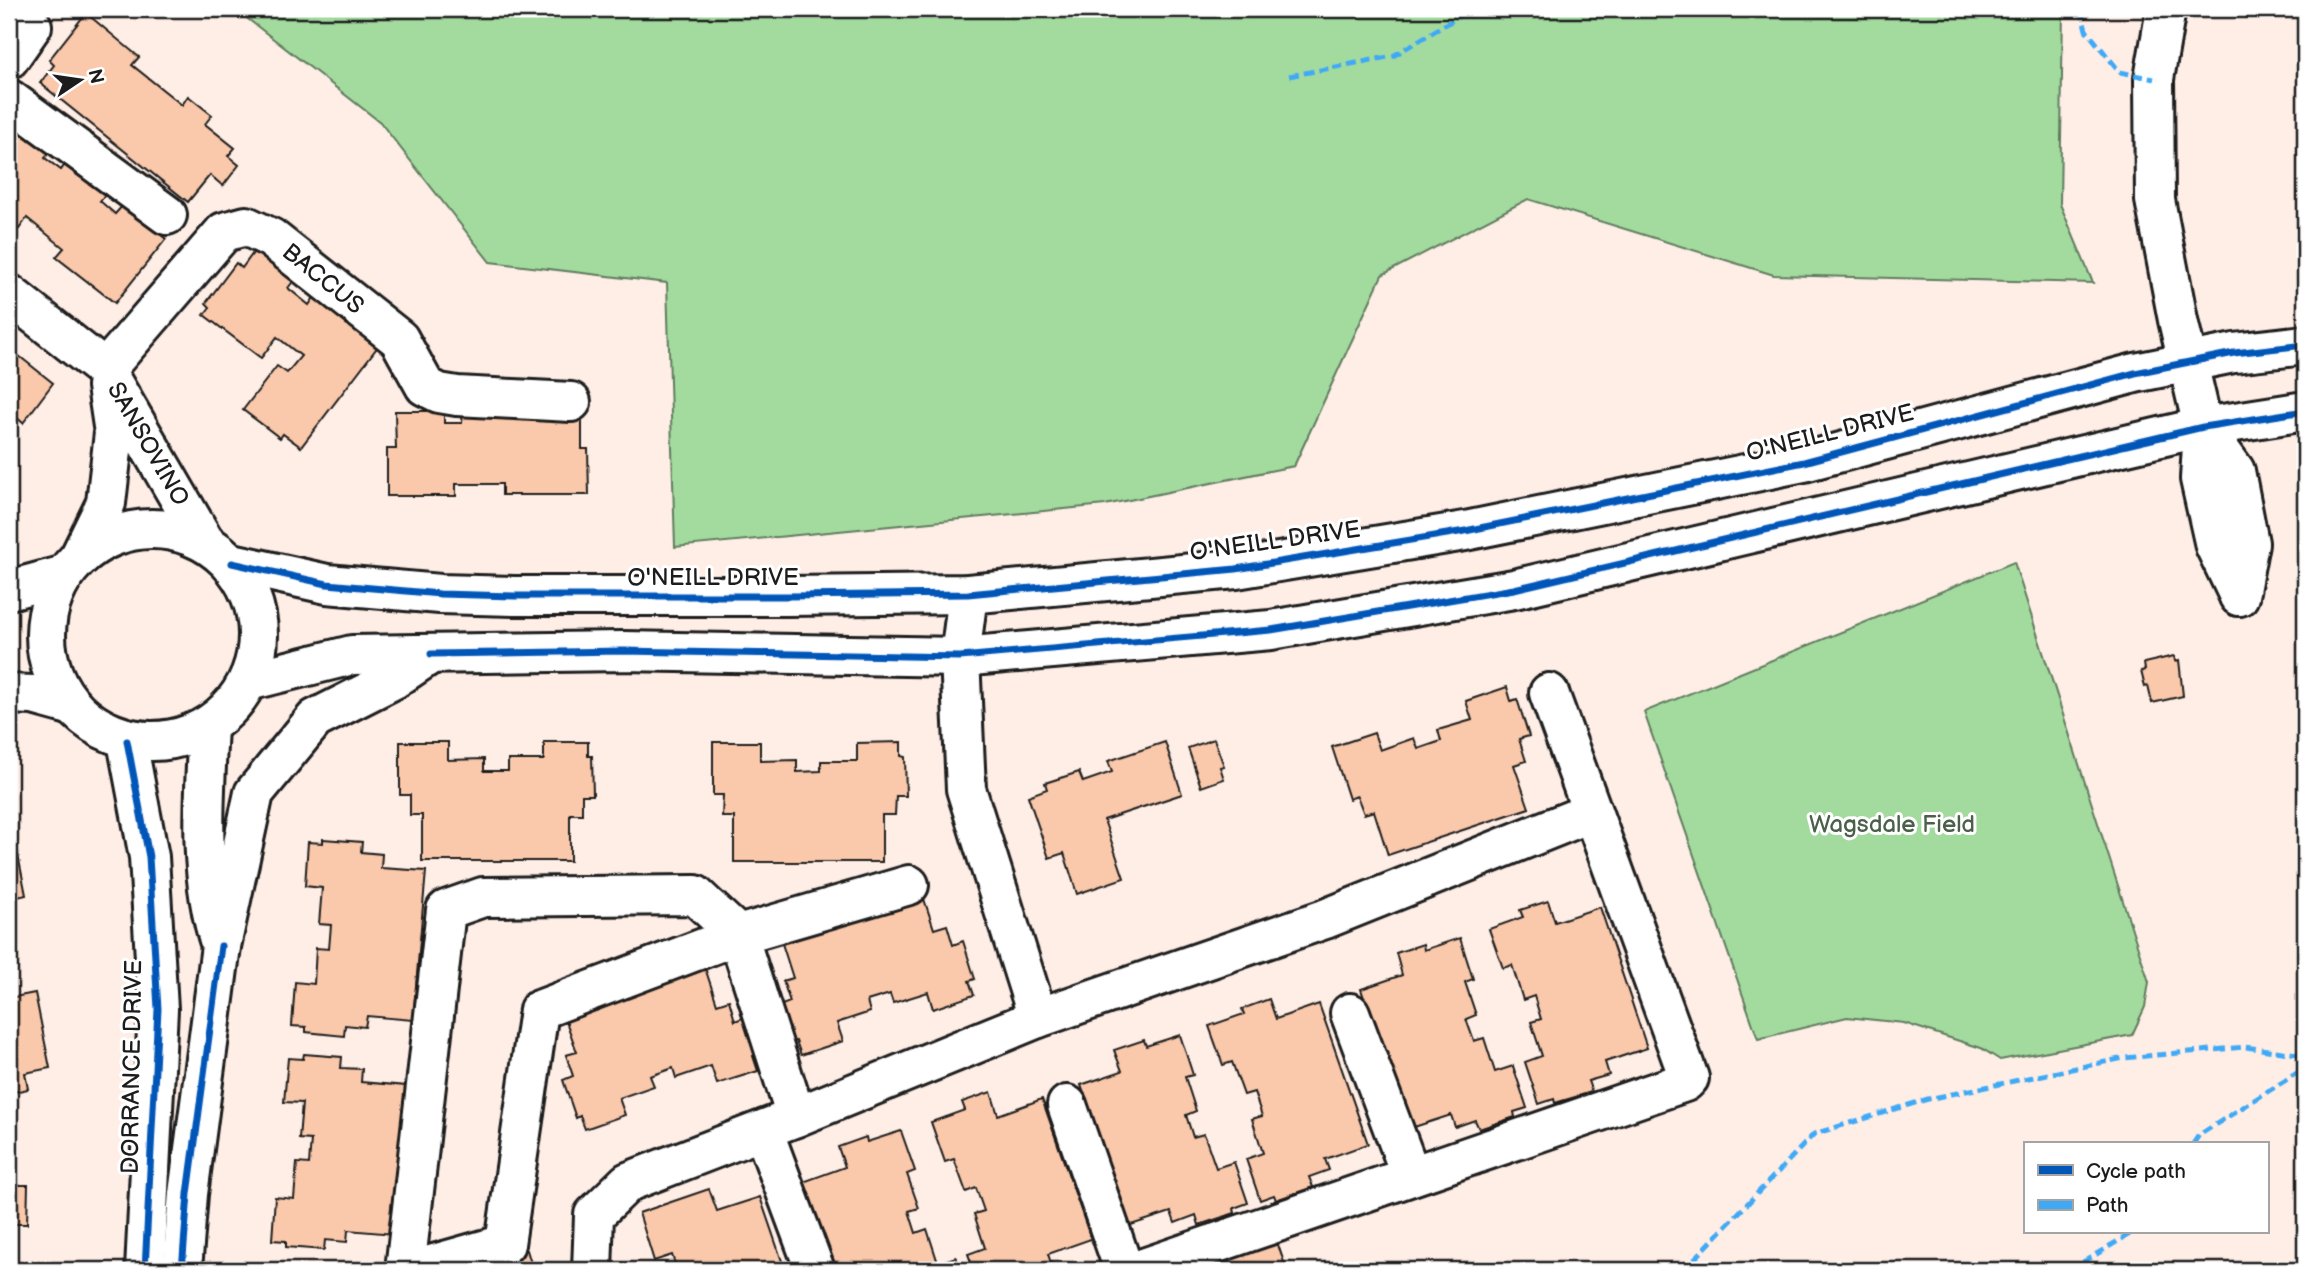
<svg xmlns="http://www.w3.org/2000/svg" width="2314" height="1279" viewBox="0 0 2314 1279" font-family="'Balsamiq Sans',sans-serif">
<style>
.green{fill:#a3db9f;stroke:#607c5e;stroke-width:2}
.building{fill:#fac8aa;stroke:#1c1c1c;stroke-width:2}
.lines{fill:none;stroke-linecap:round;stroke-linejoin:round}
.minor-casing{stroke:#1c1c1c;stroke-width:44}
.tertiary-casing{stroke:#1c1c1c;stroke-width:44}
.secondary-casing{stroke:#1c1c1c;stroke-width:44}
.minor{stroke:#fff;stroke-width:38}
.tertiary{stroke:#fff;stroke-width:38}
.secondary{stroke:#fff;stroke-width:38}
.quiet{stroke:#3fa9f5;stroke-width:5;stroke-dasharray:10 5;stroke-linecap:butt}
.cycleway-casing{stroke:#fff;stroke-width:11}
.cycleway{stroke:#0057b8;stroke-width:7}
.labels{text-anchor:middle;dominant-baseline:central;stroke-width:6;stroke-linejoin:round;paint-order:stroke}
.street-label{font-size:24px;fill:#1c1c1c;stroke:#fff}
.park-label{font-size:24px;fill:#4b5f4a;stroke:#fff}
</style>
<rect width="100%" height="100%" fill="#feeee6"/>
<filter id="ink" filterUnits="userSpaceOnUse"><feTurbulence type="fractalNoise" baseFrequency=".0143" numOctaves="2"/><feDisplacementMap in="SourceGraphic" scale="14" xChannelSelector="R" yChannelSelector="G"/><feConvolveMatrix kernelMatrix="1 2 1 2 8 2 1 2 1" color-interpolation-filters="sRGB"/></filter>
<g filter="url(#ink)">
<g class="green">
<polygon points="235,9 2063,9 2060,204 2093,283 1774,275 1528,199 1382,275 1294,466 1105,505 675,547 667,283 490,262 380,122"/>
<polygon points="2014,562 2149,982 2145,1007 2132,1035 2000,1060 1981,1048 1904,1023 1847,1017 1758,1039 1644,712"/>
</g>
<g class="building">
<polygon points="86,13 139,57 132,65 182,105 188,96 212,115 205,124 235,148 228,156 239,165 223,186 210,175 188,202 40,83 54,65 49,60"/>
<polygon points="15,120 52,149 45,158 61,170 66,163 106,194 100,201 115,214 123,205 166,239 115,303 56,257 64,248 27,218 19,229 9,221 9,128"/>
<polygon points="256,249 295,279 288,288 309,305 315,296 379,345 301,447 283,434 280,438 243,410 277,366 287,373 301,356 277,337 261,358 204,315 210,307 206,303 236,263 242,268"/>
<polygon points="9,348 53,383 23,423 16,417 9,426"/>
<polygon points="463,410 582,410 582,449 588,449 589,495 502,495 502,484 456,484 456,496 387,496 387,449 396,449 395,411 444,411 444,423 462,423"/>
<polygon points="2174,656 2175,661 2179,660 2183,696 2152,703 2148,686 2145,687 2141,671 2145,670 2144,663"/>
<polygon points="1507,687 1511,701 1517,699 1529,736 1519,739 1526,761 1514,765 1529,808 1388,855 1374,811 1364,814 1357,796 1349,799 1332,747 1374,733 1380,750 1414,738 1418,749 1441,741 1438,730 1472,720 1466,701"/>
<polygon points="1214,739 1224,766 1220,767 1224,779 1201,787 1188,748"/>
<polygon points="400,742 448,742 448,760 484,759 484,771 508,771 508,760 544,760 544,742 588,742 588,756 592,756 593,795 582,795 582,814 570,814 570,861 422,861 422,815 410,815 410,795 400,795"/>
<polygon points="713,742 760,742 760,761 797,760 797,772 821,771 821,761 857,761 857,743 901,742 901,756 905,757 906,796 896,796 895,815 882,815 882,862 734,862 734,817 722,817 723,795 713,795"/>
<polygon points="1165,742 1182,794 1104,820 1124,878 1077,894 1064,853 1049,858 1028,796 1047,789 1045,783 1079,772 1083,782 1112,772 1108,761"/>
<polygon points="323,839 362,842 361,852 382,854 381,868 426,871 413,1020 367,1016 365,1027 345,1025 344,1036 306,1032 306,1027 292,1026 295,982 314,984 316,948 329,949 331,925 319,924 322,888 305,886 308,842 323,843"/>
<polygon points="18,855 26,895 9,899 9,857"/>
<polygon points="920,887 934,929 947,925 953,945 963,941 975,979 969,981 974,995 933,1009 928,992 893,1003 890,994 867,1001 870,1012 837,1023 843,1041 801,1055 796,1041 791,1043 779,1006 790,1002 783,981 793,978 779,934"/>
<polygon points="1548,901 1555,922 1600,907 1647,1048 1605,1062 1609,1075 1588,1081 1592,1092 1555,1103 1554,1099 1539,1104 1525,1062 1542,1056 1531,1022 1541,1019 1534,996 1523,1000 1512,965 1503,968 1489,929 1523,917 1520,910"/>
<polygon points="1460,938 1473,979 1465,982 1476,1015 1466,1019 1474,1041 1484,1038 1495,1072 1513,1066 1527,1108 1514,1112 1515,1117 1479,1129 1475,1120 1455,1127 1451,1115 1408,1129 1361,989 1402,975 1396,953 1423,944 1424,950"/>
<polygon points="703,962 717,1004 729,1000 735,1021 745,1017 757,1055 753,1056 758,1071 717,1084 711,1066 676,1078 673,1068 650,1076 654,1086 619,1098 625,1115 585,1129 580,1116 576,1118 563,1080 573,1076 566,1055 577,1052 562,1010"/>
<polygon points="35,993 50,1068 25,1073 28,1089 9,1093 9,998"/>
<polygon points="1269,999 1276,1019 1319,1004 1368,1144 1325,1159 1329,1170 1309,1177 1313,1187 1276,1200 1274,1195 1260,1200 1246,1159 1263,1153 1252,1119 1262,1116 1254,1092 1244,1095 1232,1062 1223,1065 1209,1026 1244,1014 1242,1009"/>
<polygon points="1180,1035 1193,1075 1185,1077 1196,1111 1186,1115 1193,1137 1204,1134 1216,1168 1234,1162 1248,1203 1234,1208 1235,1213 1199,1225 1196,1215 1175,1223 1171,1212 1128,1226 1081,1085 1122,1071 1114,1050 1144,1040 1146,1046"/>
<polygon points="304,1054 342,1057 341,1068 362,1069 361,1082 406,1086 394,1234 348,1230 347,1242 325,1240 324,1250 286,1247 286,1241 272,1240 275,1197 294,1199 297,1163 309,1164 311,1140 299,1139 302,1103 284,1102 288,1058 303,1059"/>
<polygon points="991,1092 998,1115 1042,1099 1091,1239 1048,1254 1052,1266 1039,1270 974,1270 968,1254 985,1248 974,1214 984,1211 976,1188 966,1192 954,1159 945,1162 931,1122 965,1110 962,1102"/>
<polygon points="16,1128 17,1154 10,1155 11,1175 9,1175 9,1129"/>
<polygon points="901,1131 915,1171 907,1174 919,1208 909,1211 916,1233 927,1229 938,1263 956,1257 961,1270 832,1270 803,1182 845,1167 838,1147 866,1137 867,1142"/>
<polygon points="9,1185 28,1185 27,1224 9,1224 9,1249"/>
<polygon points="709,1189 717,1211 760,1197 785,1270 677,1270 672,1255 654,1261 639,1213"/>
<polygon points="1274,1233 1286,1268 1280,1270 1168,1270"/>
<polygon points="527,1250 533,1270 478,1270 513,1255"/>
</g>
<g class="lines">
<defs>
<g id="minor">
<polyline points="9,59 32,26 10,9"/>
<polyline points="9,99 167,215"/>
<polyline points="9,294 105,370 203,539"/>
<polyline points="105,370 224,232 246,226 271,238 399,339 425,386 439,393 457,396 571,402"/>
<polyline points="81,554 106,503 114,433 107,386"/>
<polyline points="968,594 960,657 966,789 1038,1018"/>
<polyline points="1350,1013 1411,1176"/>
<polyline points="1067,1105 1124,1270"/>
<polyline points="763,1130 815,1270"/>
<polyline points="405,1270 446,910 483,897 695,895 738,935 796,1117"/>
<polyline points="413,1270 505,1244 539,1010 738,935 909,885"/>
<polyline points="592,1270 594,1215 628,1182 796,1117 1038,1018 1325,919 1592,812"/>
<polyline points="1138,1270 1685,1082 1689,1078 1549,693"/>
</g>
<g id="tertiary">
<polyline points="2166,9 2154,79 2155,200 2178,320 2203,427 2200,479 2215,546 2239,596"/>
<polyline points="2203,427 2235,471 2249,543 2239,596"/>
<polyline points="127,741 149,857 158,1009 145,1270"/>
<path d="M182 1270 188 1194 221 946C198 878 204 799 208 728"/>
</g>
<g id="secondary">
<circle cx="152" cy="635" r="106"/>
<polyline points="232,563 327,584 440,594 514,596 787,596 968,594 1236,569 1465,531 1804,462 2135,373 2234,353 2305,345"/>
<polyline points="9,590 61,576"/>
<polyline points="248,681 352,655 623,651 960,657 1271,630 1514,589 2203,427 2305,411"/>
<polyline points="9,694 33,695 73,706"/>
<polyline points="221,946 254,793 315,719 394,679 431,654"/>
</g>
</defs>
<use href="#minor" class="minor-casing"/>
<use href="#tertiary" class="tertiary-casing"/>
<use href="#secondary" class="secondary-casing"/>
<use href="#minor" class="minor"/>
<use href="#tertiary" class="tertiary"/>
<use href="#secondary" class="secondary"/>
<g class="quiet">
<polyline points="2081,9 2086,30 2120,72 2154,79"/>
<polyline points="1289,76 1393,56 1471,9"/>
<polyline points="2193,1144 2199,1135 2305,1068"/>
<polyline points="1684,1270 1814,1134 1928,1099 2124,1058 2245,1047 2305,1055"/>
<polyline points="2070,1270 2133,1232"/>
</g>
<defs>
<g id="cycleway">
<polyline points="232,563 327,584 440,594 514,596 787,596 968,594 1236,569 1465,531 1804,462 2135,373 2234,353 2305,345"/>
<polyline points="431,654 623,651 960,657 1271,630 1514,589 2203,427 2305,411"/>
<polyline points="127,741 149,857 158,1009 145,1270"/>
<polyline points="182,1270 188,1194 221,946"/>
</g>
</defs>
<use href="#cycleway" class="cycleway-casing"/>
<use href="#cycleway" class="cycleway"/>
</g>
</g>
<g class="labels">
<g class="street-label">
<text transform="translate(323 279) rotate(39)">BACCUS</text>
<text transform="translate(1830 433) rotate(-14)">O'NEILL DRIVE</text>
<text transform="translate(148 444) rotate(60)">SANSOVINO</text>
<text transform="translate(1275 541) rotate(-8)">O'NEILL DRIVE</text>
<text x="713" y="577">O'NEILL DRIVE</text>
<text transform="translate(132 1067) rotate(-89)">DORRANCE DRIVE</text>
</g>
<g class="park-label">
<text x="1892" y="824">Wagsdale Field</text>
</g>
</g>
<rect width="2314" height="1279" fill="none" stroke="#fff" stroke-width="35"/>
<rect x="18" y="18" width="2279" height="1244" fill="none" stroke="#1c1c1c" stroke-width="2.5" filter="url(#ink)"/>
<rect x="2024" y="1142" width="245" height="91" fill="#ffffff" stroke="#a4a4a4" stroke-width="2"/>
<rect x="2038" y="1165" width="35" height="10" fill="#0057b8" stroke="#a4a4a4" stroke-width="2"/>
<text x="2086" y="1178" font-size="21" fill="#1c1c1c">Cycle path</text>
<rect x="2038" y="1200" width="35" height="10" fill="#3fa9f5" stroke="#a4a4a4" stroke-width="2"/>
<text x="2086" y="1212" font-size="21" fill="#1c1c1c">Path</text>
<g transform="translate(80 80) rotate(77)" stroke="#ffffff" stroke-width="5" paint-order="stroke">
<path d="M0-5L12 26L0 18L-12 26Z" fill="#1c1c1c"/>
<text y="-10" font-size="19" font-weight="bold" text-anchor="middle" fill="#1c1c1c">N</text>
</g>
</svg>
